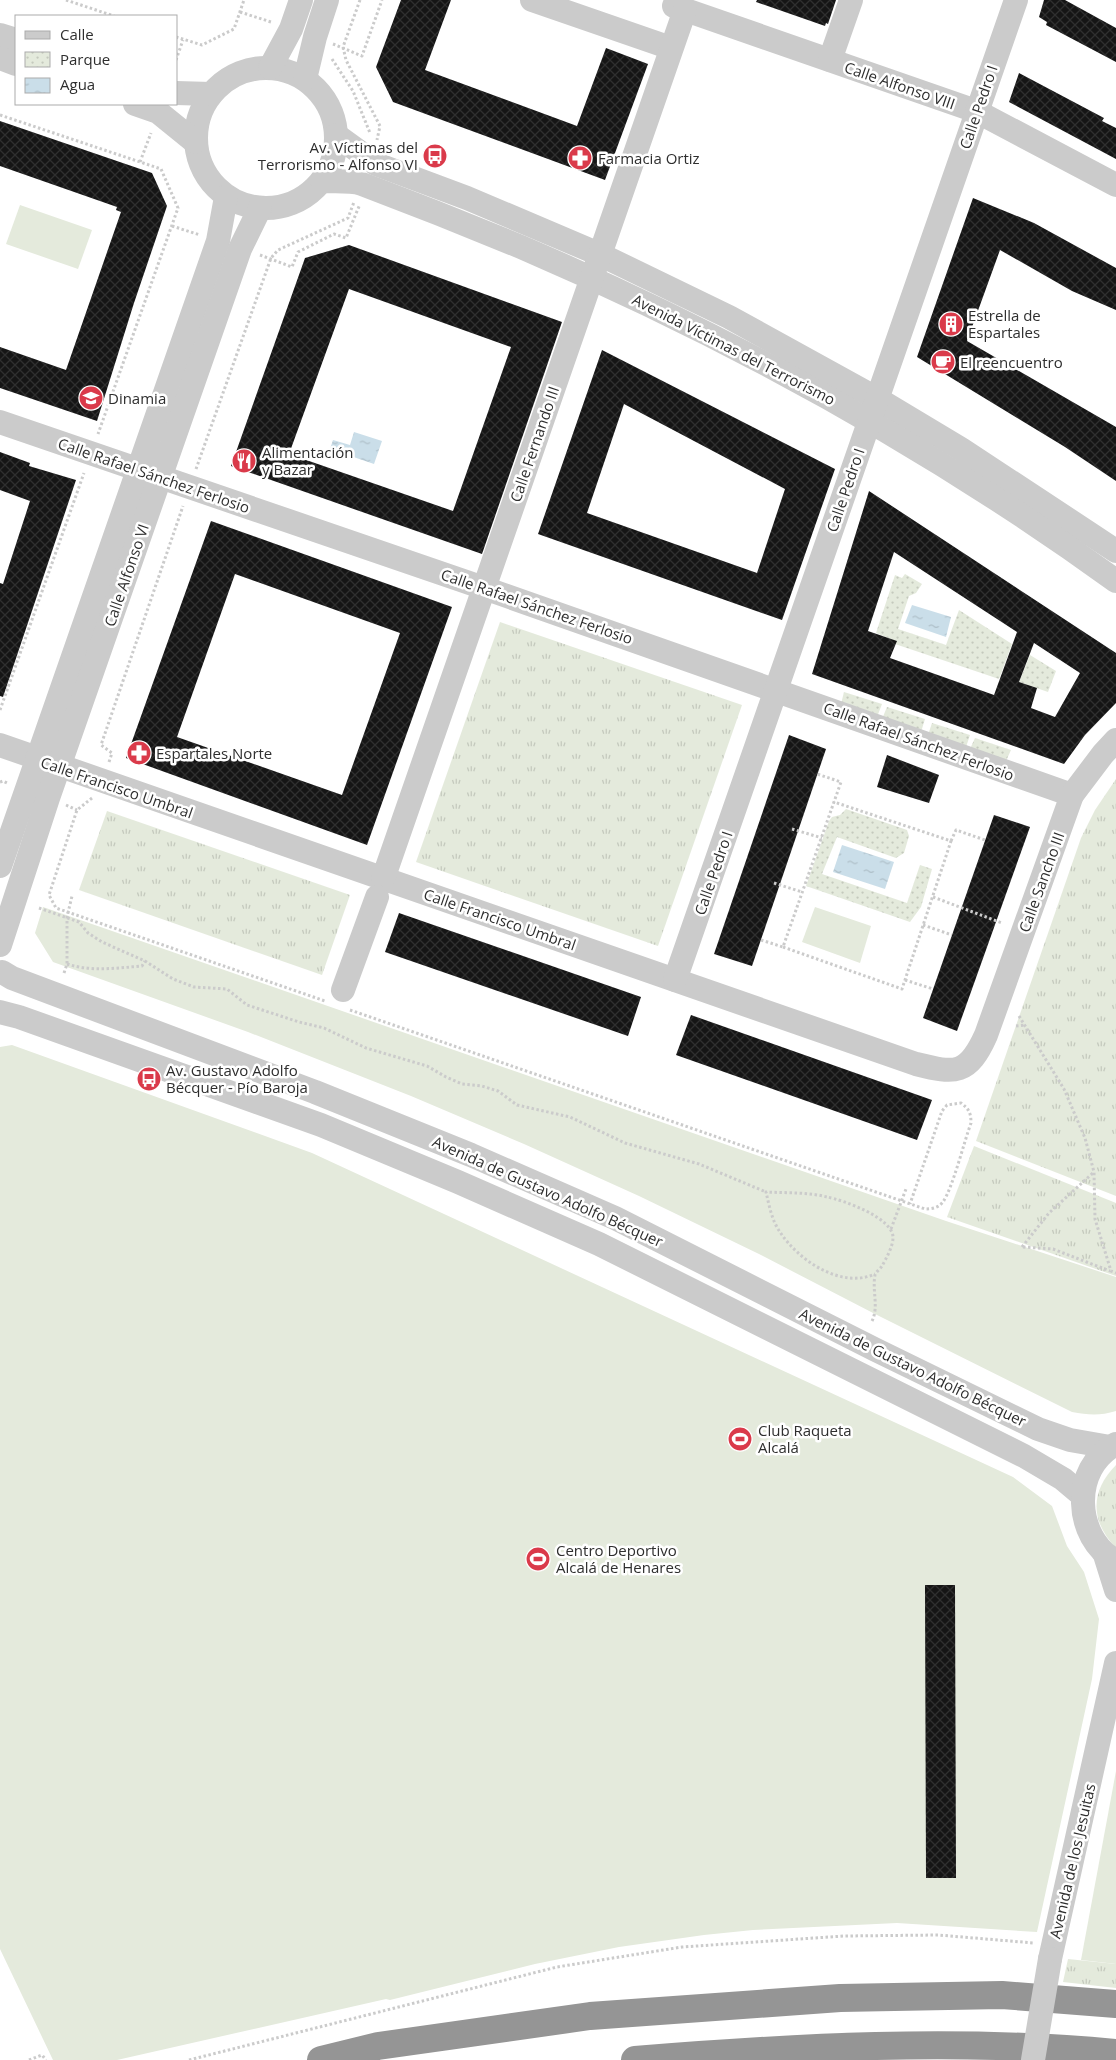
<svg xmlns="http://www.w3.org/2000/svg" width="1116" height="2060" viewBox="0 0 1116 2060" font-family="'Open Sans',sans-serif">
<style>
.grass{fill:url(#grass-tufts)}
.park{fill:url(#park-dots)}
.garden{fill:#e4eadc}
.water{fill:url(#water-ripples)}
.building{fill:url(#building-cross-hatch);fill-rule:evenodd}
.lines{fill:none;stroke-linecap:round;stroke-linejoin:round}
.path{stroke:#cbcbcb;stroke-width:3;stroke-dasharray:2.5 2.5;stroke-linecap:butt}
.minor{stroke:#cbcbcb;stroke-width:24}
.highway{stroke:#959595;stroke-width:28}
.minor-bridge{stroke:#cbcbcb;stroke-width:24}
.labels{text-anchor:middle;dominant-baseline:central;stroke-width:5;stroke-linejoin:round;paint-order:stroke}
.street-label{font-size:15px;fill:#2e2e2e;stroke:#fff}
.poi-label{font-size:15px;fill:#2e2e2e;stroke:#fff;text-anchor:start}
</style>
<defs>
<pattern id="grass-tufts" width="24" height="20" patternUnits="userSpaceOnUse" patternTransform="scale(1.25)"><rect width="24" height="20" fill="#e4eadc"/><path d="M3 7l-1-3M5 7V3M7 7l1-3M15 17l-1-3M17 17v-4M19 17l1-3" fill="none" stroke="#c4c9bd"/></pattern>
<pattern id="park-dots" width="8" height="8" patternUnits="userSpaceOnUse" patternTransform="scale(1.25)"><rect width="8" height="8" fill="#e4eadc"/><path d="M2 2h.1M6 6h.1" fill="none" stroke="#c4c9bd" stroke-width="1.8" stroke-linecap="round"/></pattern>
<pattern id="water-ripples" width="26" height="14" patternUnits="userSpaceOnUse" patternTransform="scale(1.25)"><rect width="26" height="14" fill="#cadee9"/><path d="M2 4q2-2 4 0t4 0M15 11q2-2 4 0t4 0" fill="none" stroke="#aebfc8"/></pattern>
<pattern id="building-cross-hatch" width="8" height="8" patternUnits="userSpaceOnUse" patternTransform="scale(1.25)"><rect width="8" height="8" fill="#151515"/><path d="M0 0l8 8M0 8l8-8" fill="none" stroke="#2f2f2f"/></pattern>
</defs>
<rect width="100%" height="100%" fill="#fff"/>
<g class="grass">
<polygon points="500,622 742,705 658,946 416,862"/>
<polygon points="1116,779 1116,1196 976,1141 1081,838 1095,810"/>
<polygon points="107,811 350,895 322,975 79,890"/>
<polygon points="974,1146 1116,1203 1116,1276 947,1217"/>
<path d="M1116 1465V1548C1090 1521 1090 1491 1116 1465Z"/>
<polygon points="1068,1959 1116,1964 1116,1988 1063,1982"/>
</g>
<g class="park">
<polygon points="905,574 922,584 916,593 909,596 898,629 946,645 959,610 1012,644 999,679 895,644 896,641 876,633 895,575 902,578"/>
<polygon points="1030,655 1056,671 1048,692 1019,682"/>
<polygon points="844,692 882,704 877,717 841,704"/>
<polygon points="887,707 925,719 921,732 882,719"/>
<polygon points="932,723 970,735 966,747 928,735"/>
<polygon points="975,738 1011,750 1006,761 970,749"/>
<polygon points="846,809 907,830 909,836 904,853 896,858 837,837 822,874 907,903 920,865 932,869 921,907 910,922 806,886 829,821 832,817 840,815"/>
</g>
<g class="garden">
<polygon points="20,205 92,230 78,269 6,244"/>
<path d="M43 907 946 1221 1116 1277V1411C1100 1416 1088 1415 1072 1412L875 1314 759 1254 639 1196 524 1144 411 1096 248 1032 53 962 35 933Z"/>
<polygon points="815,907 871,926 860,963 802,942"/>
<polygon points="12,1045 312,1153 1013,1477 1052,1506 1067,1546 1084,1572 1099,1619 1092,1679 1037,1932 897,1923 753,1930 704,1935 619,1947 535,1964 390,2000 386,1999 117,2060 53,2060 0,1949 0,1047"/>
<polygon points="1116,1771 1116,1964 1081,1960"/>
</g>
<g class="water">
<polygon points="354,432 382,441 374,464 330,449 333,440 350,445"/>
<polygon points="912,605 951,617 946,637 905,623"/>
<polygon points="842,845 894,862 885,889 833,872"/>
</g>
<g class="building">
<polygon points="401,0 451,0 425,70 577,126 606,48 648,64 605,180 393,102 376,67"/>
<polygon points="757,0 836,0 828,24 826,23 825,26 756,2"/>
<polygon points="1044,0 1065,0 1116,28 1116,62 1046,25 1047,22 1039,17"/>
<polygon points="1019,73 1104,118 1102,121 1116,128 1116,159 1009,102"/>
<polygon points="0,121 152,173 167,206 134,303 97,421 0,388 0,347 66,370 121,212 116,210 117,207 0,166"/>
<polygon points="973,198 1034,223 1116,268 1116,310 1072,291 1000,250 967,341 1116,427 1116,481 1065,447 917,357"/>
<path d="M349 245 562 322 482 554 231 466 305 258ZM349 289 511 347 453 511 289 454Z"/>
<path d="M602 350 835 469 782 620 538 534ZM624 404 785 489 757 573 587 513Z"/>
<polygon points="0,452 30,463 29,466 76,480 3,697 0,696 0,583 3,584 30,501 0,490"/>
<path d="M869 491 1116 653V703L1085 735 1064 764 812 674ZM894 552 1017 632 994 695 890 658 897 641 868 631ZM1034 643 1080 673 1055 717 1031 708 1037 688 1019 682Z"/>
<path d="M211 521 452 607 367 845 126 758ZM235 574 400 633 342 795 177 737Z"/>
<polygon points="789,735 826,749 752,966 714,954"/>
<polygon points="887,755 939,775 929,803 877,787"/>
<polygon points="994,815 1030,827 957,1031 923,1018"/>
<polygon points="399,913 641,997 628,1036 385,952"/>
<polygon points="691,1015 932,1100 917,1140 676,1055"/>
<polygon points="925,1585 955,1585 956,1878 926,1878"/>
</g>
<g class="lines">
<g class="path">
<polyline points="66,0 114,16"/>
<polyline points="360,0 343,47 346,60 380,126 377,140"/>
<polyline points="240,12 271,22"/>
<polyline points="176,37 202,45 234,29 244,0"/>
<polyline points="333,44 362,56 382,0"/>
<polyline points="332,59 353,91 370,133"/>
<polyline points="176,60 183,40"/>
<polyline points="0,115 161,169 178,208 98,434"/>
<polyline points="140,162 151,133"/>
<polyline points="172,226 200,235"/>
<polyline points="260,255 292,267 298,252 334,234 346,238 360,204"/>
<polyline points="196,469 271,258 278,250 348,218 354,202"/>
<polyline points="0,710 84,473"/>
<polyline points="109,762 112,753 101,745 183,506"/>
<polyline points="0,782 3,781 9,784"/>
<polyline points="92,798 77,810 49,895 56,908 325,1001"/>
<polyline points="66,805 77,810"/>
<polyline points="792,829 822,838"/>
<polyline points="951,841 956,830 985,840"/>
<polyline points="774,883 802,892"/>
<polyline points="933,897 1002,923"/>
<polyline points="39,908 79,922 88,933 102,942 145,961 173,979 194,987 227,989 247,1005 299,1022 324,1028 366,1048 427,1066 446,1077 462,1084 482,1086 498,1091 517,1105 570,1117 625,1143 699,1164 766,1192"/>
<polyline points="923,925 952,935"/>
<polyline points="761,940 783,947 841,782 817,774"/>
<polyline points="783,947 902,989 951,841 834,802"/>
<path d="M67 964C92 972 117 968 142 966L145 961"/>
<polyline points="64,973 67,964 67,917 72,896"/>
<polyline points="905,980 933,989"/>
<path d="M350 1010 925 1209C932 1209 938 1208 943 1202 953 1187 964 1142 971 1123 971 1113 969 1109 961 1103L947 1105 942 1111 910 1204"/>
<polyline points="1019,1016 1064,1089 1085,1138 1094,1172 1095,1219 1111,1271 1116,1273"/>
<polyline points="1016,1026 1025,1025"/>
<polyline points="891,1229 906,1189"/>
<polyline points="1022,1247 1049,1213 1094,1172"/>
<polyline points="1023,1247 1053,1249 1110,1271"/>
<path d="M872 1321C879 1307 872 1291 875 1275 876 1272 880 1269 882 1266 886 1259 893 1246 893 1238 894 1218 843 1200 827 1197 808 1192 786 1193 766 1192 769 1205 772 1221 780 1232 799 1261 841 1289 875 1274"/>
<polyline points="29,2060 42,2055 46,2060"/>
<polyline points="189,2060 557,1967 682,1947 844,1936 938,1935 1034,1943"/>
</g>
<g class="minor">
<polyline points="532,0 671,48"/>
<polyline points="676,1 674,6 976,111 1116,185"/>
<polyline points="0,35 16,40"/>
<polyline points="0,58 16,64"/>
<polyline points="830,60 851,0"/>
<circle cx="266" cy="138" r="70"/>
<polyline points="270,68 291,29 301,0"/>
<polyline points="305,79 315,37 327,0"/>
<polyline points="176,93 211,94"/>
<polyline points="135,104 158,112 195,142"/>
<polyline points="336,135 376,164 467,198 599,254 729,317 876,398 961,449 1116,551"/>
<path d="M322 181C334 182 351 180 362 184 415 204 468 225 521 247 730 337 931 447 1116 581"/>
<polyline points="0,422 484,588 1072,795"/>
<path d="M0 745 916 1064C956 1074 968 1075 986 1035L1072 795 1103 754 1116 740"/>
<polyline points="0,866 218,241 226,197"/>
<polyline points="383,879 685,10"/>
<polyline points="0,945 48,798 240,249 260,208"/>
<polyline points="2,972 12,978 315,1092 471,1155 615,1218 876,1350 1038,1429 1070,1440 1110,1447"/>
<polyline points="675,980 1016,0"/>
<polyline points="343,990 377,897"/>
<polyline points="0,1012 19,1017 321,1125 458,1182 599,1244 1024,1456 1063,1479 1082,1495"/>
<path d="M1116 1444C1070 1468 1074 1538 1116 1561"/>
<polyline points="1105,1555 1116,1590"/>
<polyline points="1050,1959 1116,1663"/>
</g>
<g class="highway">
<polyline points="321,2060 378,2046 590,2016 840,1998 1002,1995 1116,2004"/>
<path d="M635 2060C795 2047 956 2038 1116 2053"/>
</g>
<polyline class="minor-bridge" points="1033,2060 1050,1959"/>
</g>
<defs>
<symbol id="bus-disc" viewBox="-11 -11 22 22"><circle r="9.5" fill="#da3a4a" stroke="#fff"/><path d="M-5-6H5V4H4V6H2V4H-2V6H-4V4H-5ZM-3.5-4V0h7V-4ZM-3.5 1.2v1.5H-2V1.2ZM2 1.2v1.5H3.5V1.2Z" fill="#fff"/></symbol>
<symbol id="pharmacy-disc" viewBox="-11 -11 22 22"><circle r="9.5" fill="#da3a4a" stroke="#fff"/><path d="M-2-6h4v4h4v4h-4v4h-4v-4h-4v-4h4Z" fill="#fff"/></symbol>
<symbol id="building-disc" viewBox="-11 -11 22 22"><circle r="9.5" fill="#da3a4a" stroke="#fff"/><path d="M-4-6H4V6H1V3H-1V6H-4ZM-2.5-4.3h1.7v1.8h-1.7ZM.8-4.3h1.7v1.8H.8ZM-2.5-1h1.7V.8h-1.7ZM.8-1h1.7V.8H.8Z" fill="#fff"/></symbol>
<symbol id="cafe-disc" viewBox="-11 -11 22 22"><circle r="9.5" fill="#da3a4a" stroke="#fff"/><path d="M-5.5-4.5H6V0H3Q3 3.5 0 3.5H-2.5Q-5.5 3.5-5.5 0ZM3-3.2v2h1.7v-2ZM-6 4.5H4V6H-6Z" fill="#fff"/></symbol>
<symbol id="school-disc" viewBox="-11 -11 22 22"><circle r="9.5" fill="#da3a4a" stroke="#fff"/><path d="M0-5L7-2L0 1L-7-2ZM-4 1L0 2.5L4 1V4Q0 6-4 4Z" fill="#fff"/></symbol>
<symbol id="restaurant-disc" viewBox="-11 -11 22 22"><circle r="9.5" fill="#da3a4a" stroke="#fff"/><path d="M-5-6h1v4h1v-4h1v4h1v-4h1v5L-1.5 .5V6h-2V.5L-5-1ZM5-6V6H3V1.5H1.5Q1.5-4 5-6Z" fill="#fff"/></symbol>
<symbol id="stadium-disc" viewBox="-11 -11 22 22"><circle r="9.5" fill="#da3a4a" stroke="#fff"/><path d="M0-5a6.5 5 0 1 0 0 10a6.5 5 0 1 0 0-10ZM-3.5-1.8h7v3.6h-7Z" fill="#fff"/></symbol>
</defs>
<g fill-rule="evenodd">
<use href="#bus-disc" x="421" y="142" width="28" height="28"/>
<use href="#pharmacy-disc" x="566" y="144" width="28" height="28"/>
<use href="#building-disc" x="937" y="310" width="28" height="28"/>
<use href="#cafe-disc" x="929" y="348" width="28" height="28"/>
<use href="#school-disc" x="77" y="384" width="28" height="28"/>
<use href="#restaurant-disc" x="230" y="447" width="28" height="28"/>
<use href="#pharmacy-disc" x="125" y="739" width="28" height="28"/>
<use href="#bus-disc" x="135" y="1065" width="28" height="28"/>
<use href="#stadium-disc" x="726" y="1425" width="28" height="28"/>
<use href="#stadium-disc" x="524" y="1545" width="28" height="28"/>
</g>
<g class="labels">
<g class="street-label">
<text transform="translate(900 85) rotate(19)">Calle Alfonso VIII</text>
<text transform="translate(978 107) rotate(-71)">Calle Pedro I</text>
<text transform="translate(734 349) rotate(27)">Avenida Víctimas del Terrorismo</text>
<text transform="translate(534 444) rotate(-71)">Calle Fernando III</text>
<text transform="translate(154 475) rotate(19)">Calle Rafael Sánchez Ferlosio</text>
<text transform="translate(845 490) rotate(-71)">Calle Pedro I</text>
<text transform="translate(126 575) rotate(-71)">Calle Alfonso VI</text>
<text transform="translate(537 606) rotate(19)">Calle Rafael Sánchez Ferlosio</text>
<text transform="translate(919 741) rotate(20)">Calle Rafael Sánchez Ferlosio</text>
<text transform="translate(117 787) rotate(19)">Calle Francisco Umbral</text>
<text transform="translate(713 873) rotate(-71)">Calle Pedro I</text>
<text transform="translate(1041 882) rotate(-70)">Calle Sancho III</text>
<text transform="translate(500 919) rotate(19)">Calle Francisco Umbral</text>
<text transform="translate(548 1191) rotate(24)">Avenida de Gustavo Adolfo Bécquer</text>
<text transform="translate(913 1367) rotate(26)">Avenida de Gustavo Adolfo Bécquer</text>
<text transform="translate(1072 1861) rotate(-77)">Avenida de los Jesuitas</text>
</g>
<g class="poi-label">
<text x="418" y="147" text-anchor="end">Av. Víctimas del<tspan x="418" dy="17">Terrorismo - Alfonso VI</tspan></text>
<text x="598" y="158">Farmacia Ortiz</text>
<text x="968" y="315">Estrella de<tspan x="968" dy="17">Espartales</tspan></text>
<text x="960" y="362">El reencuentro</text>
<text x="108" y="398">Dinamia</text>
<text x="262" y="452">Alimentación<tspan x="262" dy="17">y Bazar</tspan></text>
<text x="156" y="753">Espartales Norte</text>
<text x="166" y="1070">Av. Gustavo Adolfo<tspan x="166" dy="17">Bécquer - Pío Baroja</tspan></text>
<text x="758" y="1430">Club Raqueta<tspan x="758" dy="17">Alcalá</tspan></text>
<text x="556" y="1550">Centro Deportivo<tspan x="556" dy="17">Alcalá de Henares</tspan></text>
</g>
</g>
<rect x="15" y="15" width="162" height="90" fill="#ffffff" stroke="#ababab"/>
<rect x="25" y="31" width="25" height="8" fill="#cbcbcb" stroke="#ababab"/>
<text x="60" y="40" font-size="15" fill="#2e2e2e">Calle</text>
<rect x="25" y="52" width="25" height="15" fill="url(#park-dots)" stroke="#ababab"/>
<text x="60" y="65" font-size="15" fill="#2e2e2e">Parque</text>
<rect x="25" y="78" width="25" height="15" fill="url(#water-ripples)" stroke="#ababab"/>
<text x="60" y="90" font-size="15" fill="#2e2e2e">Agua</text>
</svg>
